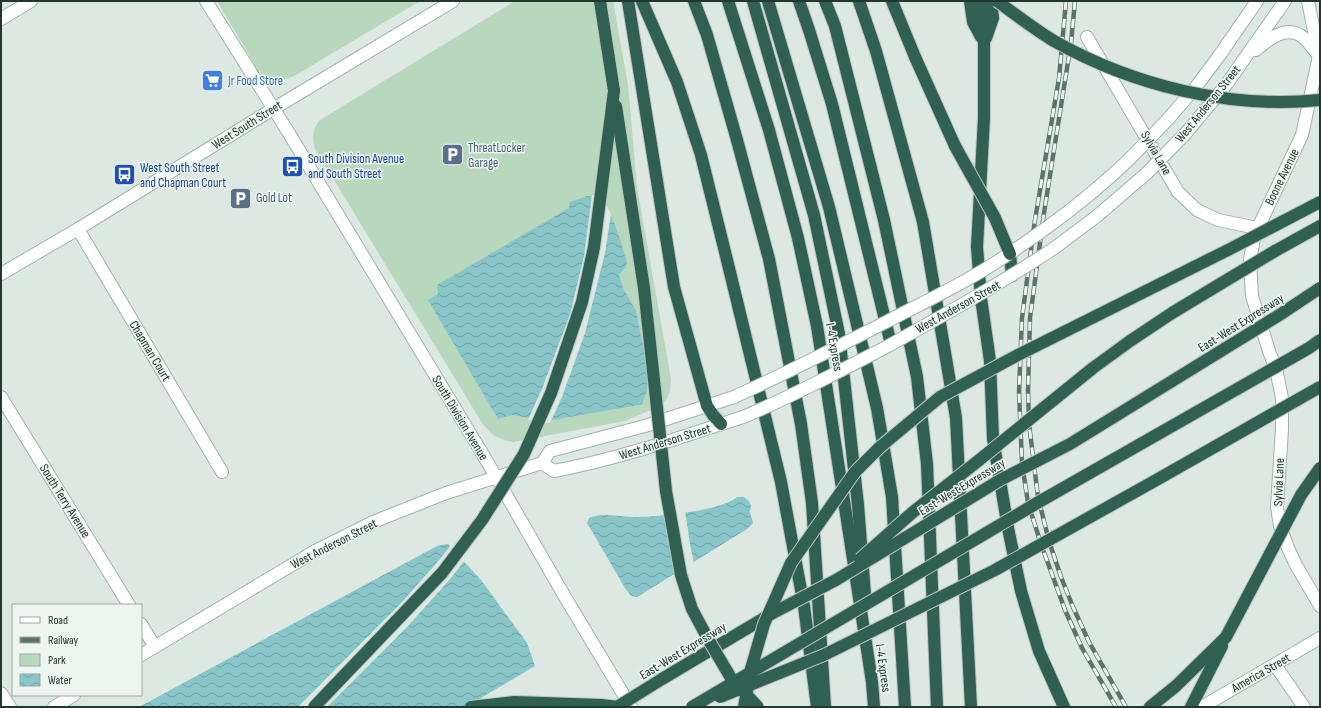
<svg xmlns="http://www.w3.org/2000/svg" width="1321" height="708" viewBox="0 0 1321 708" font-family="'Sofia Sans Condensed',sans-serif">
<style>
.green{fill:#b8d8be}
.water{fill:url(#water-waves)}
.pier{fill:#dee8e3}
.lines{fill:none;stroke-linecap:round;stroke-linejoin:round}
.street-casing{stroke:#a2afa9;stroke-width:14}
.secondary-casing{stroke:#9eb3a9;stroke-width:14}
.highway-casing{stroke:#bcc3c1;stroke-width:14}
.street{stroke:#fff;stroke-width:12}
.secondary{stroke:#fff;stroke-width:12}
.highway{stroke:#2f6052;stroke-width:12}
.rail-casing{stroke:#5b736a;stroke-width:4.5}
.rail{stroke:#eef5f1;stroke-width:3;stroke-dasharray:9;stroke-linecap:butt}
.secondary-bridge-casing{stroke:#9eb3a9;stroke-width:14;stroke-linecap:butt}
.highway-bridge-casing{stroke:#bcc3c1;stroke-width:14;stroke-linecap:butt}
.secondary-bridge{stroke:#fff;stroke-width:12}
.highway-bridge{stroke:#2f6052;stroke-width:12}
.labels{text-anchor:middle;dominant-baseline:central;stroke-width:3;stroke-linejoin:round;paint-order:stroke}
.shop-label{font-size:13px;fill:#366cbe;stroke:#eef5f1;text-anchor:start}
.street-label{font-size:13px;fill:#21372f;stroke:#eef5f1}
.service-label{font-size:13px;fill:#4e5e75;stroke:#eef5f1;text-anchor:start}
.transit-label{font-size:13px;fill:#164399;stroke:#eef5f1;text-anchor:start}
</style>
<defs>
<pattern id="water-waves" width="16" height="10" patternUnits="userSpaceOnUse"><rect width="16" height="10" fill="#89c6ca"/><path d="M0 5q4-4 8 0t8 0" fill="none" stroke="#70a2a4"/></pattern>
</defs>
<rect width="100%" height="100%" fill="#dee8e3"/>
<g class="green">
<path d="M217 1H420L296 75C285 81 272 83 262 74 255 69 251 59 247 51 237 35 227 18 217 1Z"/>
<path d="M515 1H613L628 85 637 187 671 379 670 391 667 399 658 407 625 421 513 442C498 439 492 436 482 423L315 149C312 138 312 129 320 120Z"/>
</g>
<g class="water">
<path d="M587 196 598 197C614 214 620 240 627 262L626 267 619 275 623 288 636 311 648 370 647 391 642 404 639 405 546 421 512 415 498 419 428 300 438 294 437 285 569 208 570 202Z"/>
<path d="M737 497H744L749 501 751 506 750 512 753 523 747 529 637 597 631 596 625 588 587 523 589 518C603 512 620 517 635 517 657 517 721 511 737 497Z"/>
<polygon points="448,544 481,580 527,643 535,666 466,707 139,707 437,546"/>
</g>
<g class="pier">
<polygon points="592,195 598,195 604,201 611,214 605,253 585,333 562,397 550,423 546,423 528,420 542,389 570,314 584,256"/>
<polygon points="685,511 690,544 694,564 675,576 665,512"/>
<polygon points="451,545 465,560 451,578 408,626 327,707 298,707 403,601 440,559"/>
</g>
<g class="lines">
<defs>
<g id="street">
<polyline points="1308,1 1319,56 1302,135 1255,234 1250,259 1252,296 1269,351 1276,369 1282,398 1282,429 1277,507 1280,526 1288,548 1296,565 1320,606"/>
<polyline points="1,19 31,1"/>
<polyline points="1087,37 1178,192 1197,210 1218,220 1257,228"/>
<polyline points="78,229 222,472"/>
<polyline points="1,397 129,605"/>
<polyline points="141,624 155,647"/>
<polyline points="1275,665 1304,707"/>
<polyline points="1,693 10,707"/>
<polyline points="1202,707 1320,638"/>
</g>
<g id="secondary">
<polyline points="206,1 287,130 485,458 565,597 631,707"/>
<path d="M1256 50C1268 40 1284 26 1300 35 1308 40 1314 50 1319 56"/>
<polyline points="1169,118 1195,88 1219,56 1257,1"/>
<polyline points="1186,133 1226,85 1285,1"/>
<polyline points="1053,249 1097,216 1147,173"/>
<polyline points="1,274 78,229 273,109 453,1"/>
<path d="M542 463 554 471C619 459 681 437 743 417"/>
<polyline points="141,655 317,550 373,522 446,493 542,463 550,451 645,426 734,397"/>
<polyline points="54,707 74,695"/>
</g>
<g id="highway">
<polyline points="600,1 614,91"/>
<polyline points="628,1 674,287 707,406 713,415 721,424"/>
<polyline points="642,1 677,82 701,155 727,260 781,482 804,606 817,707"/>
<polyline points="694,1 707,35 737,140 769,259 801,424 812,503 825,707"/>
<polyline points="728,1 769,130 798,238 817,326 872,682 874,707"/>
<polyline points="753,1 814,215 839,334 858,505 865,595"/>
<polyline points="768,1 829,207 877,408 892,497 905,707"/>
<polyline points="799,1 809,30 832,104 891,344"/>
<polyline points="825,1 835,26 884,220 917,377 927,464 937,707"/>
<polyline points="859,1 876,51 923,222 956,418 971,707"/>
<polyline points="892,1 915,57 955,146"/>
<polyline points="970,1 973,22 981,37"/>
<polyline points="980,1 984,43 984,118 977,247 981,298 990,361 993,439 1008,528 1021,591 1039,651 1064,707"/>
<polyline points="986,38 993,18 991,1"/>
<polyline points="1275,251 1320,226"/>
<polyline points="1010,254 1012,276"/>
<polyline points="662,679 771,614"/>
<polyline points="1150,707 1176,686 1226,637"/>
<polyline points="1191,707 1222,646"/>
</g>
</defs>
<use href="#street" class="street-casing"/>
<use href="#secondary" class="secondary-casing"/>
<use href="#highway" class="highway-casing"/>
<use href="#street" class="street"/>
<use href="#secondary" class="secondary"/>
<use href="#highway" class="highway"/>
<defs>
<g id="rail">
<polyline points="1066,1 1059,78 1035,220 1022,318 1019,392 1022,463 1028,503 1041,544 1065,610 1082,648 1116,707"/>
<polyline points="1075,1 1071,43 1044,213 1030,318 1028,390 1029,424 1038,497 1049,541 1061,577 1073,607 1089,642 1126,707"/>
</g>
</defs>
<use href="#rail" class="rail-casing"/>
<use href="#rail" class="rail"/>
<defs>
<g id="secondary-bridge">
<polyline points="1147,173 1186,133"/>
<path d="M734 397C785 374 835 348 886 322 928 300 971 280 1010 253 1045 230 1080 204 1111 176 1132 158 1150 138 1169 118"/>
<path d="M743 417C793 396 840 371 888 346 944 315 1000 284 1053 249"/>
</g>
<g id="highway-bridge">
<path d="M997 1C1016 15 1034 29 1054 41 1134 86 1229 109 1320 100"/>
<polyline points="616,106 644,288 666,491 681,575 692,609 708,639 731,678 758,707"/>
<polyline points="955,146 995,218 1010,254"/>
<polyline points="860,559 913,512 978,461 1093,368 1130,341 1172,313 1275,251"/>
<polyline points="771,614 836,580 1000,480 1070,444 1281,314 1320,288"/>
<polyline points="1226,637 1301,495 1320,468"/>
<polyline points="720,697 824,655 995,570 1151,483 1320,387"/>
<polyline points="314,707 442,573 482,520 524,454 551,393 582,302 594,247 614,91"/>
<polyline points="471,707 514,702 601,705 618,707"/>
<polyline points="617,707 662,679"/>
<polyline points="692,707 1037,503 1309,348 1320,340"/>
<polyline points="744,707 751,669 764,624 791,563 855,472 880,447 940,397 1016,356 1230,249 1320,202"/>
</g>
</defs>
<use href="#secondary-bridge" class="secondary-bridge-casing"/>
<use href="#highway-bridge" class="highway-bridge-casing"/>
<use href="#secondary-bridge" class="secondary-bridge"/>
<use href="#highway-bridge" class="highway-bridge"/>
</g>
<defs>
<symbol id="supermarket-square" viewBox="-11 -11 22 22"><rect x="-9" y="-9" width="18" height="18" rx="4" fill="#3f7fe0" stroke="#eef5f1"/><path d="M-6-5.5h2.5l.6 2H6L4.5 2H-2.5L-4.4-4H-6ZM-1.5 3.2a1.3 1.3 0 1 0 .1 0ZM3 3.2a1.3 1.3 0 1 0 .1 0Z" fill="#fff"/></symbol>
<symbol id="parking-square" viewBox="-11 -11 22 22"><rect x="-9" y="-9" width="18" height="18" rx="4" fill="#5c6f8a" stroke="#eef5f1"/><path d="M-3.5-5.5H1a3.5 3.5 0 0 1 0 7H-1V5.5H-3.5ZM-1-3.4V-.6H.8a1.4 1.4 0 0 0 0-2.8Z" fill="#fff"/></symbol>
<symbol id="bus-square" viewBox="-11 -11 22 22"><rect x="-9" y="-9" width="18" height="18" rx="4" fill="#1a4fb4" stroke="#eef5f1"/><path d="M-5-6H5V4H4V6H2V4H-2V6H-4V4H-5ZM-3.5-4V0h7V-4ZM-3.5 1.2v1.5H-2V1.2ZM2 1.2v1.5H3.5V1.2Z" fill="#fff"/></symbol>
</defs>
<g fill-rule="evenodd">
<use href="#supermarket-square" x="200" y="68" width="25" height="25"/>
<use href="#parking-square" x="440" y="142" width="25" height="25"/>
<use href="#bus-square" x="280" y="154" width="25" height="25"/>
<use href="#bus-square" x="112" y="162" width="25" height="25"/>
<use href="#parking-square" x="228" y="186" width="25" height="25"/>
</g>
<g class="labels">
<g class="shop-label">
<text x="228" y="81">Jr Food Store</text>
</g>
<g class="street-label">
<text transform="translate(1208 104) rotate(-51)">West Anderson Street</text>
<text transform="translate(247 125) rotate(-32)">West South Street</text>
<text transform="translate(1156 153) rotate(60)">Sylvia Lane</text>
<text transform="translate(1282 177) rotate(-64)">Boone Avenue</text>
<text transform="translate(958 307) rotate(-29)">West Anderson Street</text>
<text transform="translate(1241 323) rotate(-32)">East-West Expressway</text>
<text transform="translate(834 347) rotate(80)">I-4 Express</text>
<text transform="translate(150 351) rotate(59)">Chapman Court</text>
<text transform="translate(460 418) rotate(59)">South Division Avenue</text>
<text transform="translate(665 442) rotate(-17)">West Anderson Street</text>
<text transform="translate(1279 482) rotate(-88)">Sylvia Lane</text>
<text transform="translate(962 487) rotate(-31)">East-West Expressway</text>
<text transform="translate(65 501) rotate(58)">South Terry Avenue</text>
<text transform="translate(334 544) rotate(-27)">West Anderson Street</text>
<text transform="translate(683 651) rotate(-31)">East-West Expressway</text>
<text transform="translate(883 668) rotate(82)">I-4 Express</text>
<text transform="translate(1261 673) rotate(-30)">America Street</text>
</g>
<g class="service-label">
<text x="468" y="148">ThreatLocker<tspan x="468" dy="15">Garage</tspan></text>
<text x="256" y="198">Gold Lot</text>
</g>
<g class="transit-label">
<text x="308" y="159">South Division Avenue<tspan x="308" dy="15">and South Street</tspan></text>
<text x="140" y="168">West South Street<tspan x="140" dy="15">and Chapman Court</tspan></text>
</g>
</g>
<rect width="1321" height="708" fill="none" stroke="#21372f" stroke-width="4"/>
<rect x="12" y="604" width="130" height="92" fill="#eef5f1" stroke="#9ca9a3"/>
<rect x="20" y="617" width="20" height="6" fill="#ffffff" stroke="#9ca9a3"/>
<text x="48" y="624" font-size="12" fill="#21372f">Road</text>
<rect x="20" y="637" width="20" height="6" fill="#5b736a" stroke="#9ca9a3"/>
<text x="48" y="644" font-size="12" fill="#21372f">Railway</text>
<rect x="20" y="654" width="20" height="12" fill="#b8d8be" stroke="#9ca9a3"/>
<text x="48" y="664" font-size="12" fill="#21372f">Park</text>
<rect x="20" y="674" width="20" height="12" fill="url(#water-waves)" stroke="#9ca9a3"/>
<text x="48" y="684" font-size="12" fill="#21372f">Water</text>
</svg>
